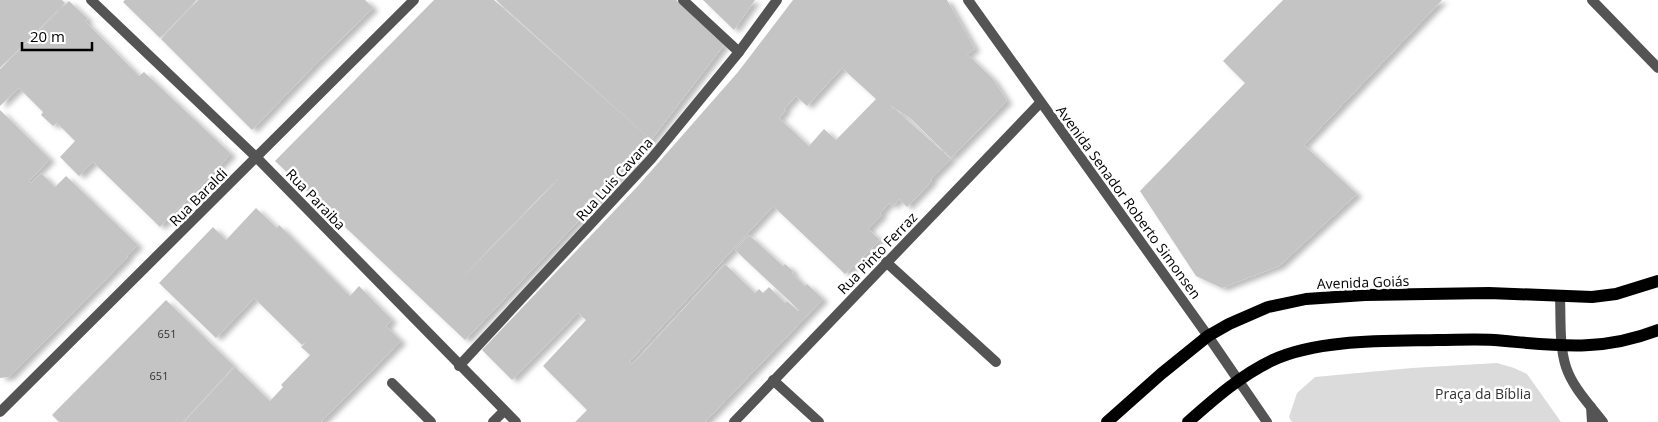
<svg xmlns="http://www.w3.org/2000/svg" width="1658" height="422" viewBox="0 0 1658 422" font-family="'Open Sans',sans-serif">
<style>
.green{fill:#dbdbdb}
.building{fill:#c4c4c4;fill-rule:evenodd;filter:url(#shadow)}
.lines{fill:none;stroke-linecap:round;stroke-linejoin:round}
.service{stroke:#545454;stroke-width:10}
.minor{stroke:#545454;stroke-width:10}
.tertiary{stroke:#545454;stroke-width:10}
.primary{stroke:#000;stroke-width:12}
.labels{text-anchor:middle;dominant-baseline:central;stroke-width:5;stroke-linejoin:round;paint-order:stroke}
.number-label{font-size:11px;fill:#313131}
.street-label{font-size:14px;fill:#000;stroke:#fff}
.park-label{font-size:14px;fill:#323232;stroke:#fff}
</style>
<defs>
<filter id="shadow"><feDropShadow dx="5.5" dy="3" stdDeviation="2.5" flood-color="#0004"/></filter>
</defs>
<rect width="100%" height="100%" fill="#fff"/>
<polygon class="green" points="1497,363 1514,368 1527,374 1561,422 1292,422 1289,417 1297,393 1315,377 1412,368"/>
<g class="building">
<polygon points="0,0 62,0 65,3 0,68"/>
<polygon points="125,0 197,0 160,38 123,2"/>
<polygon points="198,0 365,0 373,8 316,64 252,130 161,39"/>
<path d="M434 0H494L651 140 589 210 465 340 275 161ZM557 179 558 180 457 283 494 244Z"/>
<polygon points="496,0 676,0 724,45 651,140"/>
<polygon points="703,0 755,0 734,30"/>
<path d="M793 0H947L975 49 967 54 993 79 1007 101 951 158 910 118 890 105 893 108 889 111 894 108 951 159 931 179 932 181 907 207 899 199 893 206 889 203 880 213 882 215 868 229 880 240 845 274 773 206 629 362 632 364 642 354 725 264 755 293 759 289 763 293 769 287 785 303 787 301 798 311 799 310 735 250 749 235 783 266 785 264 793 271 792 273 805 286 807 284 823 299 705 422H575L587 410 543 366 586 320 578 313 512 380 482 350 637 187 738 72ZM842 68 876 99 836 140 824 129 809 146 779 118 786 110 784 109 796 96 807 106Z"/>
<polygon points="1283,0 1442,0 1304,145 1357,194 1279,266 1222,288 1196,276 1140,191 1245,83 1223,61"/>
<polygon points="69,1 88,19 85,21 139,76 144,72 231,154 160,227 93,162 79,176 60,157 75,141 57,123 53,126 41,115 43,112 19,88 0,106 0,69"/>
<polygon points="0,110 50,159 29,181 31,183 41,173 55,187 66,176 138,245 127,256 128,257 9,377 0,378"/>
<polygon points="256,208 277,228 279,225 350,296 359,286 392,320 386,326 401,341 321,422 184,422 235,367 270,401 283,387 281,385 310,355 301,347 307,341 302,345 254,298 216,338 159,283 213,227 226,240"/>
<polygon points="166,300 234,366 183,422 59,422 52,415"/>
</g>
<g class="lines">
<g class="service">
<polyline points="392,383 431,422"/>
<polyline points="493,422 504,411"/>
</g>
<g class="minor">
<polyline points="91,0 257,158 516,422"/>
<polyline points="683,0 739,52"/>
<polyline points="886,262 996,362"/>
<polyline points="459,366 652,158 739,52 777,0"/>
<polyline points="773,380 819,422"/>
<polyline points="1591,407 1592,422"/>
<polyline points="734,422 1040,103"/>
</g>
<g class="tertiary">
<polyline points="968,0 1208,336 1267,422"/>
<polyline points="1592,0 1658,68"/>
<path d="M1560 297C1561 320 1559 345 1566 367 1573 388 1590 405 1603 422"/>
<polyline points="0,412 414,0"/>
</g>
<g class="primary">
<polyline points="1107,422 1161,374 1208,336 1229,324 1268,307 1306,299 1365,295 1489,293 1592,297 1616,294 1658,281"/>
<path d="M1188 422C1214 399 1241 375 1273 360 1318 339 1388 341 1437 340 1456 340 1475 339 1494 340 1554 345 1599 353 1658 330"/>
</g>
</g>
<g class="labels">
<g class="number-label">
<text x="167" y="333">651</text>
<text x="159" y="375">651</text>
</g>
<g class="street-label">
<text transform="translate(614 179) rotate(-48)">Rua Luis Cavana</text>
<text transform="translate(198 197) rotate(-45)">Rua Baraldi</text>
<text transform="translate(316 199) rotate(46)">Rua Paraiba</text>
<text transform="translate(1129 202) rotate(54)">Avenida Senador Roberto Simonsen</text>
<text transform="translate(877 253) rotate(-46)">Rua Pinto Ferraz</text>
<text transform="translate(1363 282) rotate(-2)">Avenida Goiás</text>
</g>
<g class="park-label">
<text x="1483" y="393">Praça da Bíblia</text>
</g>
</g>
<path d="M22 42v8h70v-8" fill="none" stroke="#000000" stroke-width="2.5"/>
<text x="30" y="42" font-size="15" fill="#000000" stroke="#ffffff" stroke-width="4" paint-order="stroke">20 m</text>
</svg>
